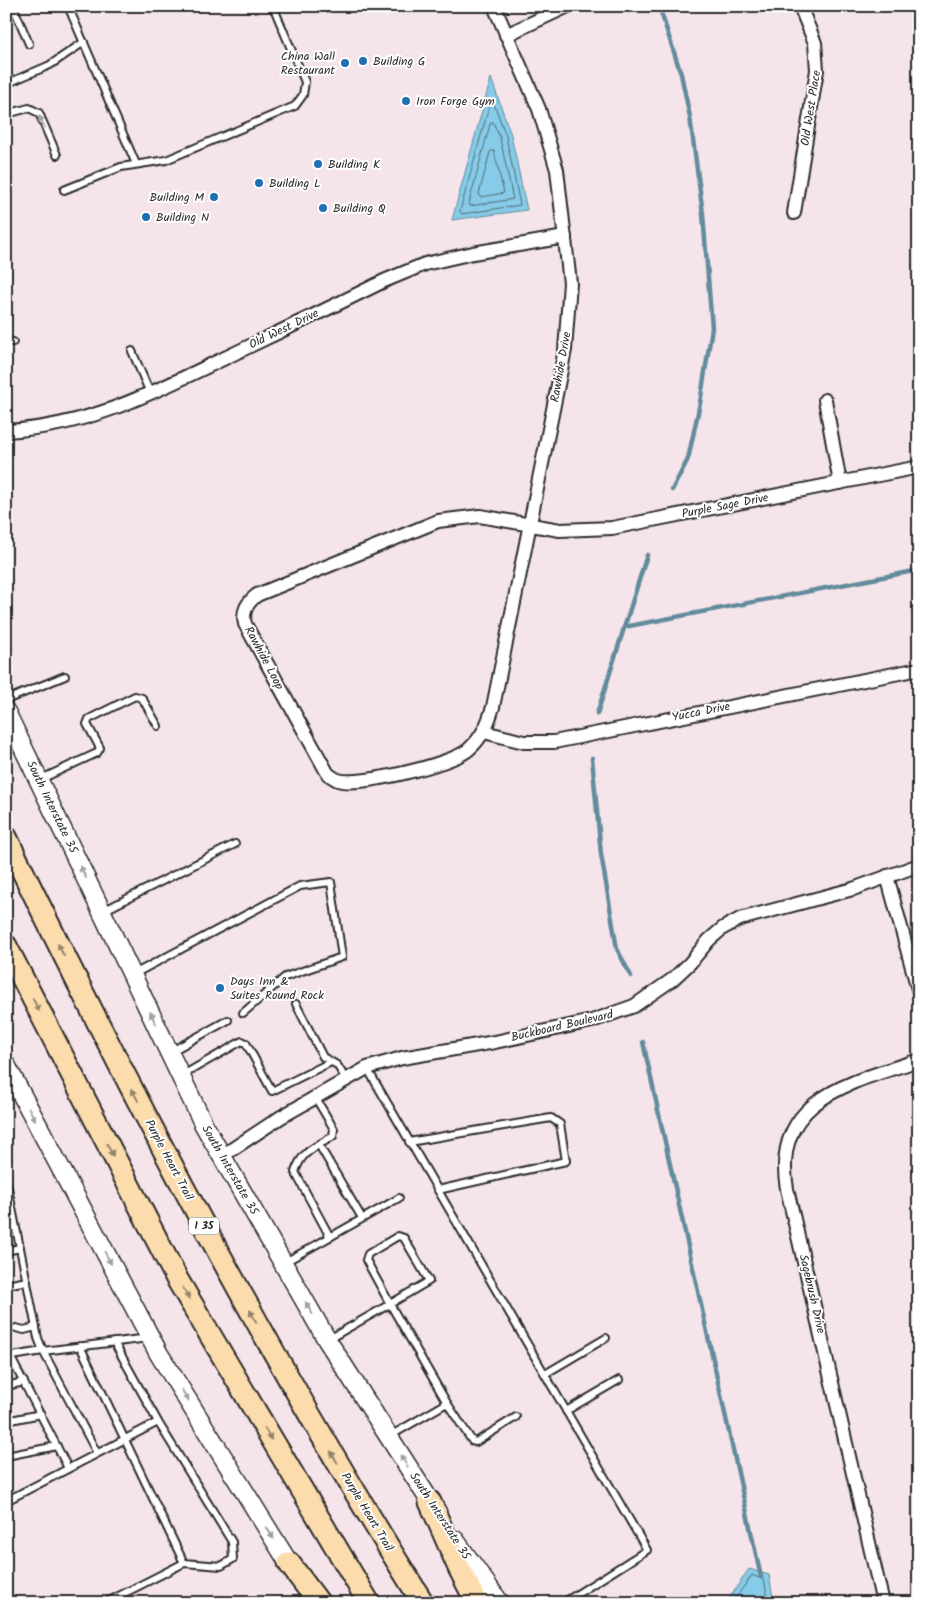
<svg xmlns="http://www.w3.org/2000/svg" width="925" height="1609" viewBox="0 0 925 1609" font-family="Kalam,sans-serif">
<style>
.water{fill:#86cbe7;stroke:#628b9c}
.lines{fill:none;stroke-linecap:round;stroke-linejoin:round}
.shore{stroke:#4f6b76;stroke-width:1}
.stream{stroke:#628b9c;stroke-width:4.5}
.service-casing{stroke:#2b2b2b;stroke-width:10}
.minor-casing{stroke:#2b2b2b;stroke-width:16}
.secondary-casing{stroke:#2b2b2b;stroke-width:21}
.motorway-casing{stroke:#2b2b2b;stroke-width:25}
.service{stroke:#fff;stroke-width:6}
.minor{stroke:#fff;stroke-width:12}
.secondary{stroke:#fff;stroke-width:18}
.motorway{stroke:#fcdcac;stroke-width:21}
.oneway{fill:#a0a0a0}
.oneway2{fill:#94846c}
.poi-dot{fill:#1f6fb2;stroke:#fff;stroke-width:2}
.labels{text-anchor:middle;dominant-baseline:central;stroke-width:4;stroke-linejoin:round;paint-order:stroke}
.shield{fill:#fff;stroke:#6b6b6b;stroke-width:1}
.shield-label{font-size:11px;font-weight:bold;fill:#2b2b2b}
.poi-label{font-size:12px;fill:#2b2b2b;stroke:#fff;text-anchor:start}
.street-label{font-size:12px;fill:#2b2b2b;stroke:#fff}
</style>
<rect width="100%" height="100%" fill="#f5e4e9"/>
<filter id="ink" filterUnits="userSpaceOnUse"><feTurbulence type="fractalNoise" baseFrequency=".02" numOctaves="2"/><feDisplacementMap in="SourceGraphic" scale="10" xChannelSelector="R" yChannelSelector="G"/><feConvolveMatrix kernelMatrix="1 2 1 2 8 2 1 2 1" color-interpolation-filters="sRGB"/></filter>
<g filter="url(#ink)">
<g class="water">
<polygon points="491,78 511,135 527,210 452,220"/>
<polygon points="749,1569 769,1575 774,1603 726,1603"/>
</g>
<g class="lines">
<g class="shore">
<polygon points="493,101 506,136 520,205 462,214 460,211 490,103"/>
<polygon points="493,122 500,138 513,199 470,206 469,203 490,124"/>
<polygon points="494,151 504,193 481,197 479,194 490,152"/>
<polyline points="732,1603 752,1575 764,1580 769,1603"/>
</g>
<g class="stream">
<polyline points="659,6 681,74 690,117 703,214 712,328 700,403 688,459 672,490"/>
<polyline points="624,627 919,570"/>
<polyline points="597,714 647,555"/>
<polyline points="592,758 601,854 617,949 631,976"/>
<polyline points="643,1042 761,1577"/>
</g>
<defs>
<g id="service">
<polyline points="13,6 29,44"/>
<polyline points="68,6 136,164"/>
<polyline points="6,84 50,65 84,42"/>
<polyline points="14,112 29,108 39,113 57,155"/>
<polyline points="64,190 121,167 166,160 295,106 303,95 305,82 273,6"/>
<polyline points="6,342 13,342"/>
<polyline points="132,351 150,393"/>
<polyline points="6,700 65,676"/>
<polyline points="39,780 97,753 100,748 87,724 89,719 135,696 142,698 158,726"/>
<polyline points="103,911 235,844"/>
<polyline points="134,974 300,886 331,882 342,957 285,977 243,1013"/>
<polyline points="296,1004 323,1057 337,1065 346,1079"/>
<polyline points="170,1052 228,1020"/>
<polyline points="367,1068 647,1550 563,1603"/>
<polyline points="181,1076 242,1041 246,1043 272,1091 331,1062"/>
<path d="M315 1097 334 1129 333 1136C315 1148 302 1150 295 1172L330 1237 399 1198"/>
<polyline points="409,1142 551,1118 560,1124 566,1161 438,1190"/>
<polyline points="319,1145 362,1218"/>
<polyline points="6,1178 38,1338 43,1351 6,1357"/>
<polygon points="398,1236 404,1238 429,1281 390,1304 366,1260 368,1254"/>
<polyline points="6,1251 20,1248"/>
<polyline points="285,1262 330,1237"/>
<polyline points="6,1285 27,1281"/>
<polyline points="16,1328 24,1330 36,1327"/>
<polyline points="329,1339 390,1304 447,1403 390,1436"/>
<polyline points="80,1346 184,1563"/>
<polyline points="10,1356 68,1468"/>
<polyline points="545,1374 606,1338"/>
<polyline points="6,1386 24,1382"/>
<polyline points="447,1403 472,1441 476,1442 516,1417"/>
<polyline points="566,1411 619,1380"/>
<polyline points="6,1421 41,1414"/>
<polyline points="97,1453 43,1351 149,1338"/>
<polyline points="6,1456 57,1446"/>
<polyline points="6,1501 158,1422"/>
<polyline points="105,1603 184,1563 221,1566 233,1559 232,1542 158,1422 114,1342"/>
</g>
<g id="minor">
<path d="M494 6 539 109 557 170 570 283 565 350 493 707C488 724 482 738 468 750 452 764 358 787 338 780 335 779 331 776 328 774L245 624C242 611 247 603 257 595L438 521 480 516 560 530 612 528 919 467"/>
<polyline points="506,35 568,6"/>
<polyline points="794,213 817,70 815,43 800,6"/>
<polyline points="825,400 840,483"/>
<path d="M6 431C91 426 152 393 227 357 279 332 332 307 384 281L425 264 473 253 565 237"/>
<polyline points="484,732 524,742 554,742 919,669"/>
<polyline points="887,876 919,993"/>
<polyline points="222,1156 281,1117 367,1068 402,1058 495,1042 592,1021 634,1006 673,979 690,963 709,940 723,928 740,919 853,889 919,865"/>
<path d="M883 1603 787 1189C771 1098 851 1083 919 1060"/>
</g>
<g id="secondary">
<polyline points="6,712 204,1125 327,1340 437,1512"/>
<polyline points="6,1065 159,1354 295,1573"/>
<polyline points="455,1540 500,1603"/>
</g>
<g id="motorway">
<path d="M6 837C133 1099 268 1356 423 1603"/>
<polyline points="6,946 177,1279 369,1603"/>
<polyline points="430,1502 459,1568 477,1603"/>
<polyline points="289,1563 319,1603"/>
</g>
</defs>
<use href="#service" class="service-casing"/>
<use href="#minor" class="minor-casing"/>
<use href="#secondary" class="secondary-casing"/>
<use href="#motorway" class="motorway-casing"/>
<use href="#service" class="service"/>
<use href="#minor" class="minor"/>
<use href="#secondary" class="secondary"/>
<use href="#motorway" class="motorway"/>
</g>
<defs><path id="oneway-solid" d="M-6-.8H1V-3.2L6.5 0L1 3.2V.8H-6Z" transform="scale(1.25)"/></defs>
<g class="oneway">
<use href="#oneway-solid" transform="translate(42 122) rotate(-115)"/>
<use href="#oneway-solid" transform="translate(83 872) rotate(-116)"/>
<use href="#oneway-solid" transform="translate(153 1018) rotate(-116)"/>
<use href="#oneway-solid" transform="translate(32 1114) rotate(62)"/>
<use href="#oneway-solid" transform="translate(108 1258) rotate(62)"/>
<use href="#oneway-solid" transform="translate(309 1308) rotate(-120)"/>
<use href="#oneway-solid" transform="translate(185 1395) rotate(58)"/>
<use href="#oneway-solid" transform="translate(404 1461) rotate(-123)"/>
<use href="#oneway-solid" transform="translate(270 1533) rotate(58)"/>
</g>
<g class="oneway2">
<use href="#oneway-solid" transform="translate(61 950) rotate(-116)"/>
<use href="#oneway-solid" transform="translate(36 1005) rotate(63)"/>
<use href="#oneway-solid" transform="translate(135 1095) rotate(-117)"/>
<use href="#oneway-solid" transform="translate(110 1150) rotate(63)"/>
<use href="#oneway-solid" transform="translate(186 1293) rotate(60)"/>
<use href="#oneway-solid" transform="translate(253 1316) rotate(-119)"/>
<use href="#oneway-solid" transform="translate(268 1434) rotate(60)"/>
<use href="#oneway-solid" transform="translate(334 1457) rotate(-121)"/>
</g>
</g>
<g class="poi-dot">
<circle cx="363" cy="61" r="5"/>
<circle cx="345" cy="63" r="5"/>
<circle cx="406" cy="101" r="5"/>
<circle cx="318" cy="164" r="5"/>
<circle cx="259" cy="183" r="5"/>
<circle cx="214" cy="197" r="5"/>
<circle cx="323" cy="208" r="5"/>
<circle cx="146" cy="217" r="5"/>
<circle cx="220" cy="988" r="5"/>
</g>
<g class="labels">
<rect class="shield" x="189" y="1217.5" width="30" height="17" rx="4"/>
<g class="shield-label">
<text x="204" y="1226">I 35</text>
</g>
<g class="poi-label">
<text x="335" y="56" text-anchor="end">China Wall<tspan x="335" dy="14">Restaurant</tspan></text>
<text x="373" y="61">Building G</text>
<text x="416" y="101">Iron Forge Gym</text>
<text x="328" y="164">Building K</text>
<text x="269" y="183">Building L</text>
<text x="204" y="197" text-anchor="end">Building M</text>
<text x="333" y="208">Building Q</text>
<text x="156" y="217">Building N</text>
<text x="230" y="981">Days Inn &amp;<tspan x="230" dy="14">Suites Round Rock</tspan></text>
</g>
<g class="street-label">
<text transform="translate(811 108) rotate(-81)">Old West Place</text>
<text transform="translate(284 329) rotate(-26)">Old West Drive</text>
<text transform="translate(561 367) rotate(-80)">Rawhide Drive</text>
<text transform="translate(725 506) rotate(-11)">Purple Sage Drive</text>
<text transform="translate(264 658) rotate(62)">Rawhide Loop</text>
<text transform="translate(701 712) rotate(-11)">Yucca Drive</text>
<text transform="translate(52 807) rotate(64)">South Interstate 35</text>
<text transform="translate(562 1026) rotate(-13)">Buckboard Boulevard</text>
<text transform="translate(169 1160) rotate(62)">Purple Heart Trail</text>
<text transform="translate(230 1170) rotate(60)">South Interstate 35</text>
<text transform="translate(812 1294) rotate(77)">Sagebrush Drive</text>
<text transform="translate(367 1512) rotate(59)">Purple Heart Trail</text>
<text transform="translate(440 1516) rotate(57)">South Interstate 35</text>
</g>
</g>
<rect width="925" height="1609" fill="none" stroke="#fff" stroke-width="25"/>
<rect x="12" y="12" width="900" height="1584" fill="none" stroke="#2b2b2b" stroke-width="2" filter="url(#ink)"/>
</svg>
